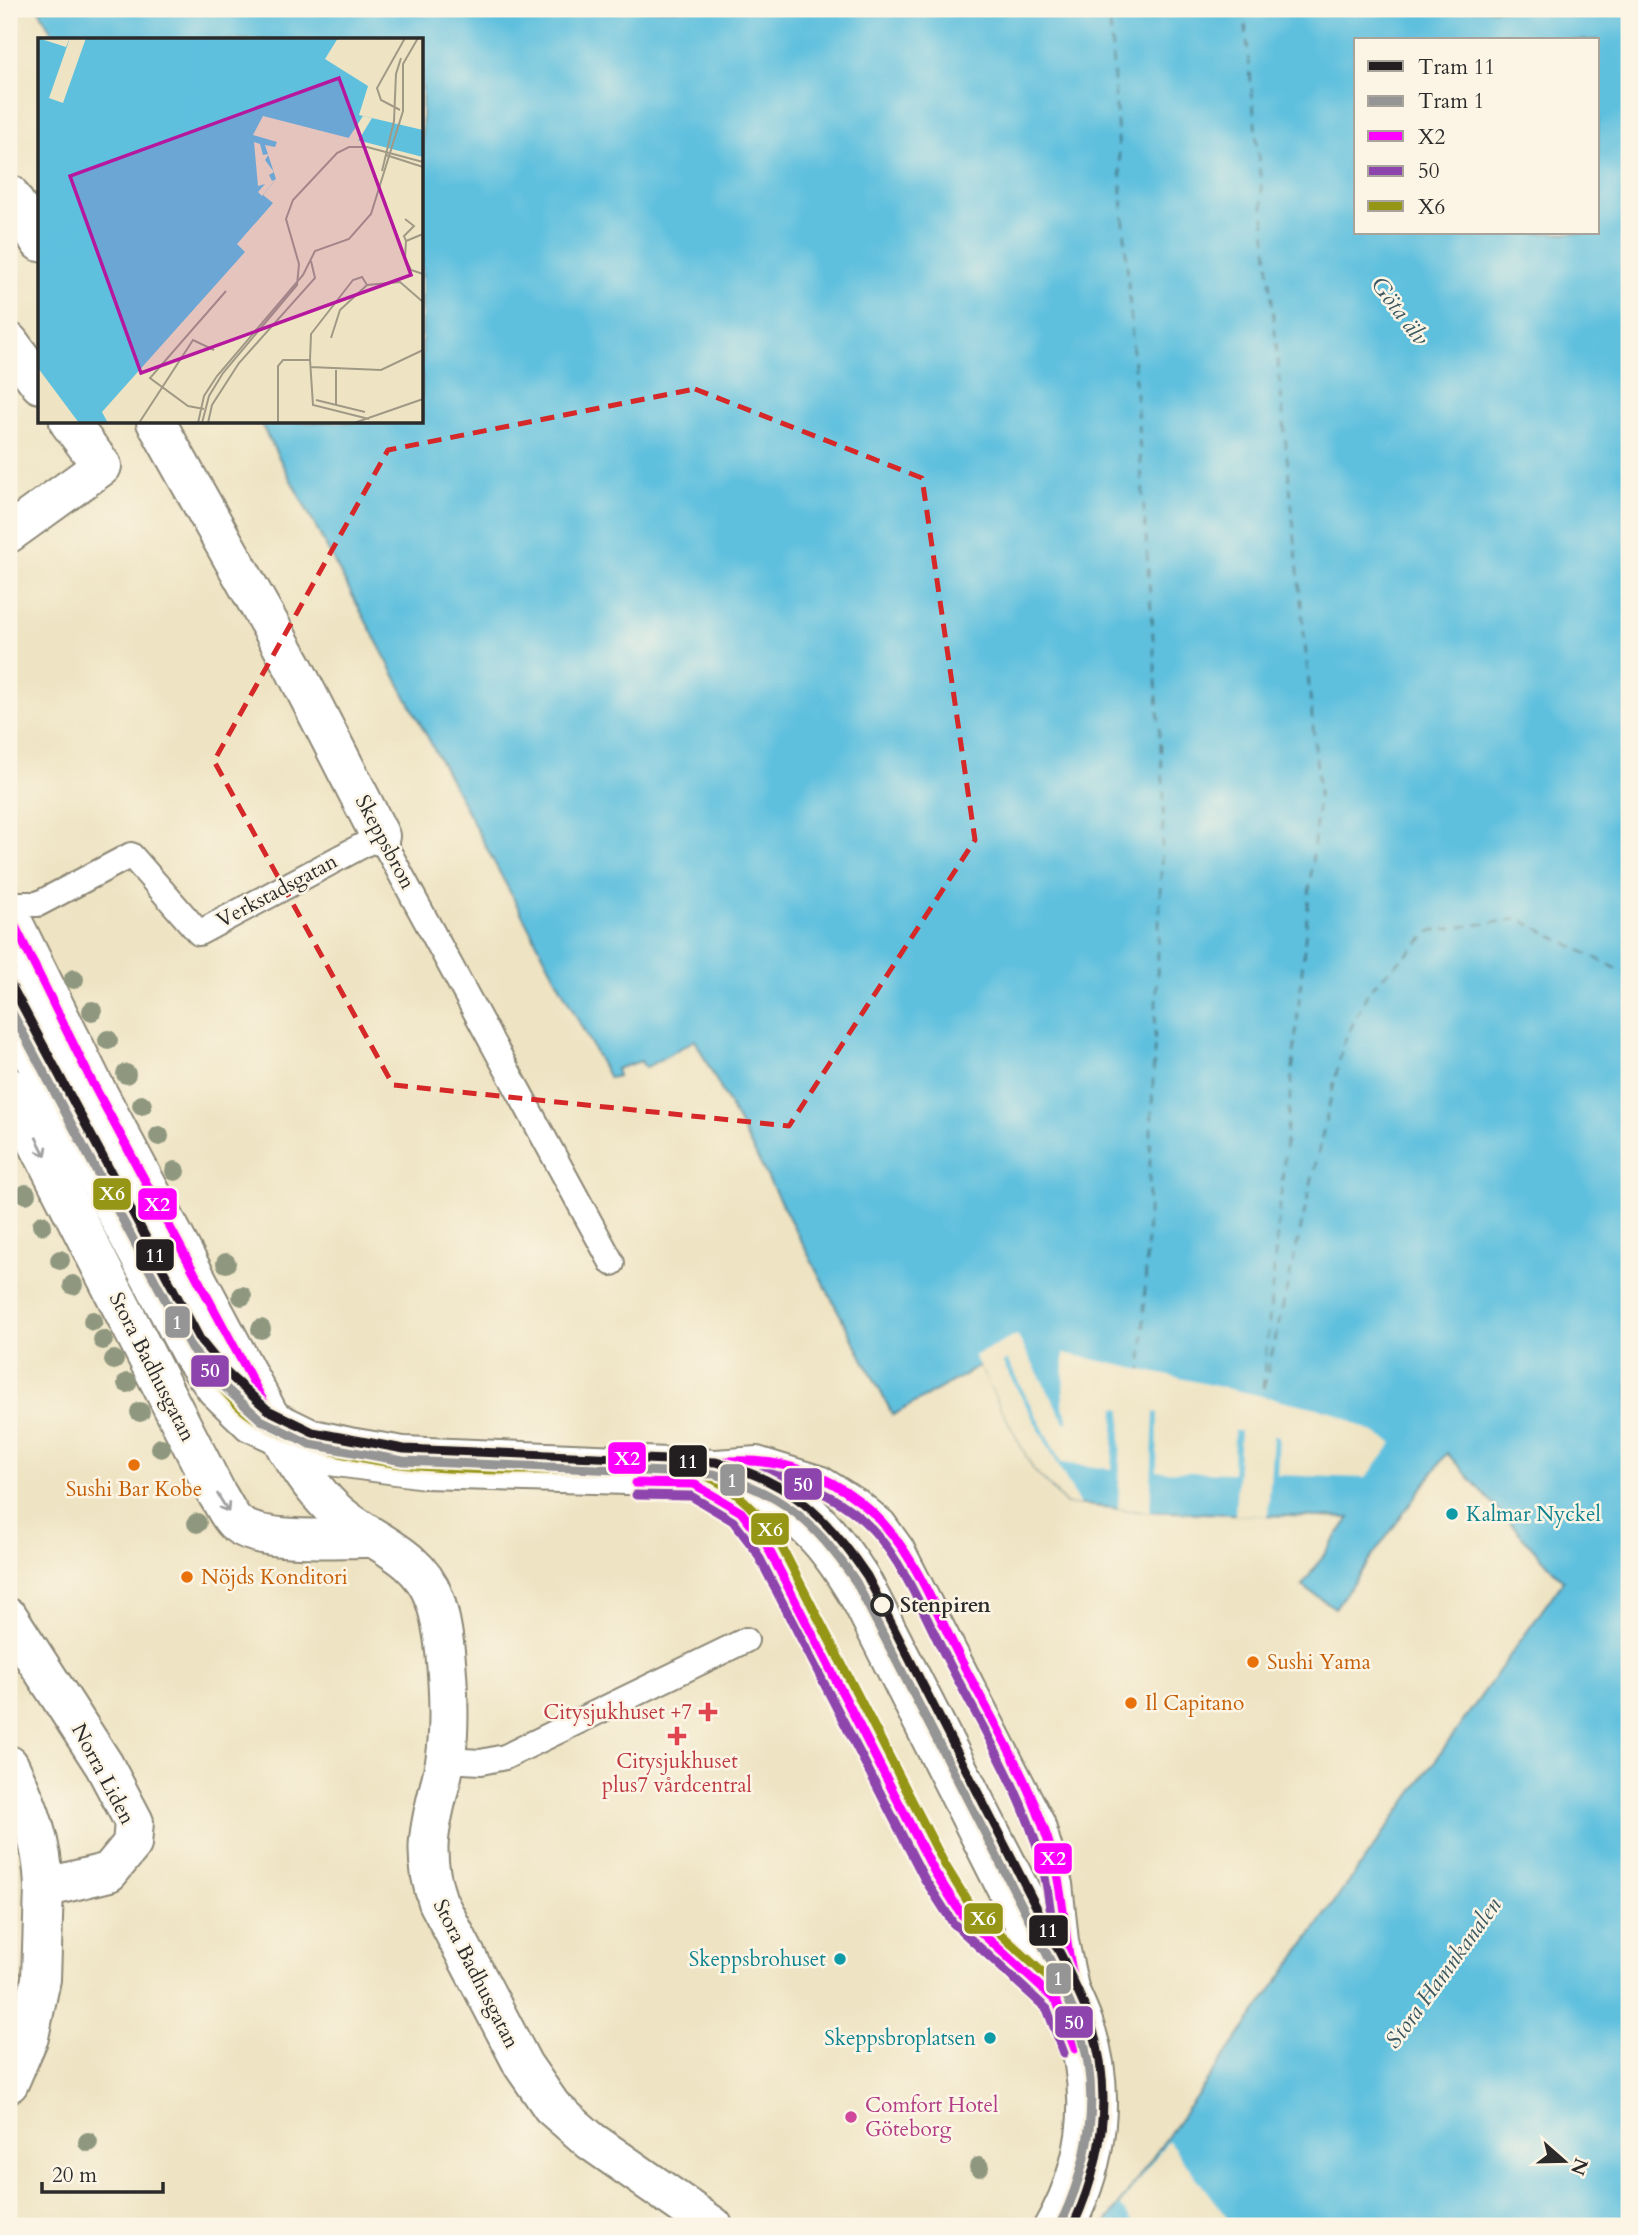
<svg xmlns="http://www.w3.org/2000/svg" width="1638" height="2235" viewBox="0 0 1638 2235" font-family="Cardo,serif">
<style>
.water{fill:#5fc0de;stroke:#457684;stroke-width:2;fill-rule:evenodd}
.pier{fill:#eee3c2}
.lines{fill:none;stroke-linecap:round;stroke-linejoin:round}
.ferry{stroke:#3b5861;stroke-width:2;stroke-dasharray:9 7;stroke-linecap:butt}
.service-casing{stroke:#8c8776;stroke-width:28}
.minor-casing{stroke:#8c8776;stroke-width:42}
.tertiary-casing{stroke:#8c8776;stroke-width:42}
.service{stroke:#fff;stroke-width:24}
.minor{stroke:#fff;stroke-width:38}
.tertiary{stroke:#fff;stroke-width:38}
.bus-1-casing{stroke:#fcf5e5;stroke-width:14}
.bus-2-casing{stroke:#fcf5e5;stroke-width:14}
.bus-3-casing{stroke:#fcf5e5;stroke-width:14}
.bus-1{stroke:#f0f;stroke-width:9}
.bus-2{stroke:#8e44ad;stroke-width:9}
.bus-3{stroke:#959516;stroke-width:9}
.tram-1-casing{stroke:#fcf5e5;stroke-width:14}
.tram-2-casing{stroke:#fcf5e5;stroke-width:14}
.tram-1{stroke:#231f20;stroke-width:9}
.tram-2{stroke:#959595;stroke-width:9}
.tree{fill:#8f987f}
.oneway{stroke:#a0a0a0}
.marked{fill:none;stroke:#d62828;stroke-width:5;stroke-dasharray:14 9;stroke-linejoin:round}
.food-dot{fill:#e8710a;stroke:#fcf5e5;stroke-width:2.5}
.culture-dot{fill:#0f9aa8;stroke:#fcf5e5;stroke-width:2.5}
.stop-dot{fill:#fcf5e5;stroke:#2b2b2b;stroke-width:3.5}
.health-dot{fill:#e0444e;stroke:#fcf5e5;stroke-width:2.5}
.hotel-dot{fill:#d1479c;stroke:#fcf5e5;stroke-width:2.5}
.labels{text-anchor:middle;dominant-baseline:central;stroke-width:5;stroke-linejoin:round;paint-order:stroke}
.street-label{font-size:21px;fill:#2b2b2b;stroke:#fcf5e5}
.food-label{font-size:21px;fill:#c56008;stroke:#fcf5e5;text-anchor:start}
.culture-label{font-size:21px;fill:#0d838f;stroke:#fcf5e5;text-anchor:end}
.stop-label{font-size:21px;font-weight:bold;fill:#2b2b2b;stroke:#fcf5e5;text-anchor:start}
.health-label{font-size:21px;fill:#be3a42;stroke:#fcf5e5;text-anchor:end}
.hotel-label{font-size:21px;fill:#b23c85;stroke:#fcf5e5;text-anchor:start}
.water-label{font-size:23px;font-style:italic;fill:#3b5861;stroke:#fcf5e5}
.inset-river{fill:none;stroke:#5fc0de;stroke-width:3.5}
.inset-road{fill:none;stroke:#a09986;stroke-width:2}
.view{fill:#b5179e;fill-opacity:0.15;stroke:#b5179e;stroke-width:3.5}
.inset-edge{fill:none;stroke:#2b2b2b;stroke-width:3.5}
.line-badge{stroke:#fcf5e5;stroke-width:2.5}
.badge-label{font-size:19px;text-anchor:middle;font-weight:bold;fill:#fff}
</style>
<rect width="100%" height="100%" fill="#fcf5e5"/>
<filter id="ink" filterUnits="userSpaceOnUse"><feTurbulence type="fractalNoise" baseFrequency=".0143" numOctaves="2"/><feDisplacementMap in="SourceGraphic" scale="14" xChannelSelector="R" yChannelSelector="G"/><feConvolveMatrix kernelMatrix="1 2 1 2 8 2 1 2 1" color-interpolation-filters="sRGB"/></filter>
<filter id="wash" filterUnits="userSpaceOnUse"><feTurbulence type="fractalNoise" baseFrequency=".00686" numOctaves="4" result="noise"/><feDisplacementMap in="SourceGraphic" scale="28" xChannelSelector="R" yChannelSelector="G"/><feGaussianBlur stdDeviation="1.57" result="paint"/><feColorMatrix in="noise" values="0 0 0 0 0 0 0 0 0 0 0 0 0 0 0 0 0 1.4 0 .05"/><feComposite in="paint" operator="in"/></filter>
<g filter="url(#wash)">
<rect width="100%" height="100%" fill="#eee3c2"/>
<path class="water" d="M39 9H1629V2226H1104L1563 1581 1447 1453 1335 1608 1302 1586 1350 1518 1140 1511 1066 1503 1033 1468 980 1366 893 1415 695 1040 645 1068 641 1061 616 1069 618 1076 609 1078 260 422H422V40H56ZM1356 40H1598V233H1356Z"/>
<g class="pier">
<polygon points="1017,1335 1065,1423 1069,1421 1063,1407 1064,1353 1331,1411 1393,1443 1366,1478 1277,1475 1279,1436 1273,1435 1268,1516 1235,1515 1240,1431 1234,1431 1233,1473 1157,1471 1158,1413 1154,1412 1150,1512 1118,1509 1122,1409 1115,1408 1112,1469 1061,1463 1007,1360 1003,1363 1080,1505 1066,1503 1033,1468 974,1356"/>
<polygon points="1168,2140 1233,2226 1137,2226 1120,2206"/>
</g>
<g class="lines">
<g class="ferry">
<polyline points="1109,9 1164,795 1142,1369"/>
<polyline points="1244,9 1319,789 1262,1395"/>
<polyline points="1264,1388 1343,1045 1369,990 1431,931 1519,919 1629,975"/>
</g>
</g>
</g>
<g filter="url(#ink)">
<g class="lines">
<defs>
<g id="service">
<polyline points="9,904 38,904 131,855 199,933 380,836 612,1263"/>
<polyline points="9,981 201,1341 228,1374 268,1410 313,1432 350,1440 404,1449 716,1462 757,1459 822,1479 859,1502 883,1522 901,1547 1042,1822 1060,1884 1066,1941 1077,1992"/>
<path d="M9 1026 185 1357 211 1393 247 1428 322 1462 425 1476 694 1484C782 1499 812 1531 856 1605L1067 2024C1090 2094 1083 2162 1046 2226"/>
<path d="M740 1467C798 1480 837 1529 867 1576L1064 1961C1072 1981 1083 2001 1090 2021 1115 2089 1105 2163 1073 2226"/>
<polyline points="713,1496 741,1512 766,1544 934,1871 962,1915 1044,1990"/>
<polyline points="445,1760 481,1762 505,1757 746,1640"/>
</g>
<g id="minor">
<polyline points="9,194 40,242"/>
<polyline points="9,342 40,384"/>
<polyline points="156,422 293,666 380,836"/>
<polyline points="9,533 102,466 69,422"/>
<path d="M9 1618 104 1765 134 1822 132 1844 109 1872 44 1888C43 1843 29 1806 9 1765"/>
<polyline points="9,2083 29,2037 41,1979 44,1888"/>
</g>
<g id="tertiary">
<path d="M9 914 92 1082 287 1449C302 1471 318 1497 340 1515 372 1542 418 1554 434 1598 448 1636 452 1722 445 1762 434 1818 418 1844 438 1902L523 2065 552 2107 591 2141 713 2226"/>
<path d="M9 1087 217 1494C223 1503 228 1515 235 1522 259 1545 338 1537 371 1538"/>
</g>
</defs>
<use href="#service" class="service-casing"/>
<use href="#minor" class="minor-casing"/>
<use href="#tertiary" class="tertiary-casing"/>
<use href="#service" class="service"/>
<use href="#minor" class="minor"/>
<use href="#tertiary" class="tertiary"/>
<defs>
<g id="bus-1">
<path d="M9 914 92 1082 268 1410 313 1432 394 1448 716 1462C775 1456 827 1470 872 1512 914 1551 935 1610 961 1660 994 1724 1034 1787 1053 1857 1064 1896 1064 1937 1073 1976 1082 2019 1102 2054 1104 2099 1105 2144 1092 2186 1073 2226"/>
<polyline points="636,1483 694,1484 741,1512 766,1544 934,1871 962,1915 1057,2002 1075,2049"/>
</g>
<g id="bus-2">
<path d="M9 1007 191 1348 219 1382 261 1420 310 1444 403 1461 772 1474C810 1484 846 1501 873 1530 907 1568 926 1619 949 1663 982 1727 1022 1791 1041 1860 1052 1900 1052 1941 1061 1981 1071 2023 1092 2059 1092 2103 1091 2145 1080 2183 1062 2221"/>
<polyline points="636,1495 691,1496 733,1521 756,1551 924,1878 953,1923 1047,2009 1064,2053"/>
</g>
<path id="bus-3" d="M20 1020 195 1351C212 1375 229 1402 254 1418 350 1479 497 1469 606 1470 639 1470 676 1463 706 1476 735 1487 759 1514 777 1538L945 1865 971 1907 1067 1995 1087 2046 1093 2093 1089 2142 1078 2189 1060 2226"/>
</defs>
<use href="#bus-1" class="bus-1-casing"/>
<use href="#bus-2" class="bus-2-casing"/>
<use href="#bus-3" class="bus-3-casing"/>
<use href="#bus-1" class="bus-1"/>
<use href="#bus-2" class="bus-2"/>
<use href="#bus-3" class="bus-3"/>
<defs>
<path id="tram-1" d="M9 981 201 1341 228 1374 268 1410 313 1432 404 1449 716 1462C789 1481 825 1514 867 1576L1064 1961C1072 1981 1083 2000 1090 2021 1114 2091 1103 2160 1073 2226"/>
<path id="tram-2" d="M9 1007 191 1348 219 1382 261 1420 310 1444 403 1461 714 1474C783 1493 817 1524 856 1582L1053 1966C1061 1986 1072 2005 1079 2026 1101 2093 1091 2158 1062 2221"/>
</defs>
<use href="#tram-1" class="tram-1-casing"/>
<use href="#tram-2" class="tram-2-casing"/>
<use href="#tram-1" class="tram-1"/>
<use href="#tram-2" class="tram-2"/>
</g>
<g class="tree">
<circle cx="74" cy="979" r="10"/>
<circle cx="92" cy="1011" r="10"/>
<circle cx="108" cy="1040" r="10"/>
<circle cx="126" cy="1074" r="10"/>
<circle cx="142" cy="1105" r="10"/>
<circle cx="159" cy="1136" r="10"/>
<circle cx="175" cy="1171" r="10"/>
<circle cx="26" cy="1194" r="10"/>
<circle cx="42" cy="1225" r="10"/>
<circle cx="60" cy="1260" r="10"/>
<circle cx="226" cy="1263" r="10"/>
<circle cx="73" cy="1285" r="10"/>
<circle cx="242" cy="1296" r="10"/>
<circle cx="93" cy="1321" r="10"/>
<circle cx="261" cy="1329" r="10"/>
<circle cx="103" cy="1340" r="10"/>
<circle cx="114" cy="1360" r="10"/>
<circle cx="127" cy="1383" r="10"/>
<circle cx="140" cy="1412" r="10"/>
<circle cx="161" cy="1448" r="10"/>
<circle cx="197" cy="1523" r="10"/>
<circle cx="88" cy="2142" r="10"/>
<circle cx="979" cy="2167" r="10"/>
</g>
<defs><path id="oneway-shaft" d="M-6 0H5M1.5-3L5.5 0L1.5 3" fill="none" stroke-width="1.6" stroke-linecap="round" stroke-linejoin="round" transform="scale(1.75)"/></defs>
<g class="oneway">
<use href="#oneway-shaft" transform="translate(41 1147) rotate(63)"/>
<use href="#oneway-shaft" transform="translate(223 1503) rotate(58)"/>
</g>
</g>
<path class="marked" d="M695 389 922 478 975 840 789 1126 393 1085 214 761 388 450Z"/>
<g class="food-dot">
<circle cx="134" cy="1465" r="7"/>
<circle cx="187" cy="1577" r="7"/>
<circle cx="1253" cy="1662" r="7"/>
<circle cx="1131" cy="1703" r="7"/>
</g>
<g class="culture-dot">
<circle cx="1452" cy="1514" r="7"/>
<circle cx="840" cy="1959" r="7"/>
<circle cx="990" cy="2038" r="7"/>
</g>
<circle class="stop-dot" cx="882" cy="1605" r="10"/>
<g class="health-dot">
<path d="M704.5 1701.5h7v7h7v7h-7v7h-7v-7h-7v-7h7z"/>
<path d="M673.5 1725.5h7v7h7v7h-7v7h-7v-7h-7v-7h7z"/>
</g>
<circle class="hotel-dot" cx="851" cy="2117" r="7"/>
<g class="labels">
<g class="street-label">
<text transform="translate(385 842) rotate(62)">Skeppsbron</text>
<text transform="translate(277 891) rotate(-28)">Verkstadsgatan</text>
<text transform="translate(152 1367) rotate(63)">Stora Badhusgatan</text>
<text transform="translate(103 1774) rotate(62)">Norra Liden</text>
<text transform="translate(476 1974) rotate(63)">Stora Badhusgatan</text>
</g>
<g class="food-label">
<text x="134" y="1489" text-anchor="middle">Sushi Bar Kobe</text>
<text x="201" y="1577">Nöjds Konditori</text>
<text x="1267" y="1662">Sushi Yama</text>
<text x="1145" y="1703">Il Capitano</text>
</g>
<g class="culture-label">
<text x="1466" y="1514" text-anchor="start">Kalmar Nyckel</text>
<text x="826" y="1959">Skeppsbrohuset</text>
<text x="976" y="2038">Skeppsbroplatsen</text>
</g>
<g class="stop-label">
<text x="900" y="1605">Stenpiren</text>
</g>
<g class="health-label">
<text x="692" y="1712">Citysjukhuset +7</text>
<text x="677" y="1761" text-anchor="middle">Citysjukhuset<tspan x="677" dy="24">plus7 vårdcentral</tspan></text>
</g>
<g class="hotel-label">
<text x="865" y="2105">Comfort Hotel<tspan x="865" dy="24">Göteborg</tspan></text>
</g>
<g class="water-label">
<text transform="translate(1400 311) rotate(53)">Göta älv</text>
<text transform="translate(1443 1973) rotate(-54)">Stora Hamnkanalen</text>
</g>
</g>
<g transform="translate(38 38)">
<rect width="385" height="385" fill="#eee3c2"/>
<path d="M0 0 28 9 32 0H300L287 21 330 48 321 77 385 92V119L225 78 215 97 239 104 237 109 227 107 238 141 225 157 235 165 199 206 207 214 64 374 70 385H41L0 330Z" fill="#5fc0de"/>
<path d="M32 0H48L25 65 11 60ZM325 78 334 80 320 103 310 101ZM216 104 222 106 225 117 231 116 227 122 236 134 231 137 234 143 238 141 224 158 220 154 227 146 220 148Z" fill="#eee3c2"/>
<path class="inset-river" d="M161 0 148 112 163 127 208 123M0 209 141 142 216 122M0 226 148 160 218 138"/>
<path class="inset-road" d="M362 72 343 62 339 50 367 0M348 117 385 129M344 133 356 83 358 36 363 20M367 181 376 188 366 198 368 203M385 196 368 203 367 220 373 232 385 236M329 247 362 244 385 264M272 322 273 296 315 242 324 239 329 247 302 272 293 300M272 329 343 332 385 312M278 362 327 374M298 366V332M166 371 150 368 112 340 188 253M101 385 155 302 176 312M160 385 166 358 179 338 265 237 277 213 311 201 333 176 365 73V26L380 0M164 385 171 358 185 335 259 247 261 226 248 181 255 162 299 115 311 109H329L385 124M170 385 174 367 201 325 277 240 273 223M240 385V328L245 322H272L275 367 331 381M316 385 385 361"/>
<path class="view" d="M301 40 373 237 103 335 32 138Z"/>
<rect width="385" height="385" class="inset-edge"/>
</g>
<g class="line-badge">
<rect x="92" y="1177" width="40" height="34" rx="7" fill="#959516"/>
<rect x="137" y="1187" width="41" height="34" rx="7" fill="#f0f"/>
<rect x="135" y="1238" width="40" height="34" rx="7" fill="#231f20"/>
<rect x="164" y="1305" width="27" height="34" rx="7" fill="#959595"/>
<rect x="190" y="1354" width="40" height="34" rx="7" fill="#8e44ad"/>
<rect x="607" y="1441" width="40" height="34" rx="7" fill="#f0f"/>
<rect x="668" y="1444" width="40" height="34" rx="7" fill="#231f20"/>
<rect x="719" y="1463" width="27" height="34" rx="7" fill="#959595"/>
<rect x="783" y="1467" width="40" height="34" rx="7" fill="#8e44ad"/>
<rect x="750" y="1512" width="40" height="34" rx="7" fill="#959516"/>
<rect x="1033" y="1842" width="40" height="33" rx="7" fill="#f0f"/>
<rect x="963" y="1902" width="41" height="33" rx="7" fill="#959516"/>
<rect x="1028" y="1914" width="41" height="33" rx="7" fill="#231f20"/>
<rect x="1045" y="1962" width="27" height="33" rx="7" fill="#959595"/>
<rect x="1054" y="2005" width="40" height="34" rx="7" fill="#8e44ad"/>
</g>
<g class="badge-label">
<text x="112" y="1200">X6</text>
<text x="157" y="1211">X2</text>
<text x="155" y="1262">11</text>
<text x="177" y="1329">1</text>
<text x="210" y="1377">50</text>
<text x="627" y="1465">X2</text>
<text x="688" y="1468">11</text>
<text x="732" y="1487">1</text>
<text x="803" y="1491">50</text>
<text x="770" y="1536">X6</text>
<text x="1053" y="1865">X2</text>
<text x="983" y="1925">X6</text>
<text x="1048" y="1937">11</text>
<text x="1058" y="1985">1</text>
<text x="1074" y="2029">50</text>
</g>
<rect width="1638" height="2235" fill="none" stroke="#fcf5e5" stroke-width="35"/>
<rect x="1354" y="38" width="245" height="196" fill="#fcf5e5" stroke="#a8a49b" stroke-width="2"/>
<rect x="1368" y="61" width="35" height="10" fill="#231f20" stroke="#a8a49b" stroke-width="2"/>
<text x="1418" y="74" font-size="21" fill="#2b2b2b">Tram 11</text>
<rect x="1368" y="96" width="35" height="10" fill="#959595" stroke="#a8a49b" stroke-width="2"/>
<text x="1418" y="108" font-size="21" fill="#2b2b2b">Tram 1</text>
<rect x="1368" y="131" width="35" height="10" fill="#ff00ff" stroke="#a8a49b" stroke-width="2"/>
<text x="1418" y="144" font-size="21" fill="#2b2b2b">X2</text>
<rect x="1368" y="166" width="35" height="10" fill="#8e44ad" stroke="#a8a49b" stroke-width="2"/>
<text x="1418" y="178" font-size="21" fill="#2b2b2b">50</text>
<rect x="1368" y="201" width="35" height="10" fill="#959516" stroke="#a8a49b" stroke-width="2"/>
<text x="1418" y="214" font-size="21" fill="#2b2b2b">X6</text>
<g transform="translate(1564 2161) rotate(110)" stroke="#fcf5e5" stroke-width="5" paint-order="stroke">
<path d="M0-5L12 26L0 18L-12 26Z" fill="#2b2b2b"/>
<text y="-10" font-size="19" font-weight="bold" text-anchor="middle" fill="#2b2b2b">N</text>
</g>
<path d="M42 2182v10h121v-10" fill="none" stroke="#2b2b2b" stroke-width="3.5"/>
<text x="52" y="2182" font-size="21" fill="#2b2b2b" stroke="#fcf5e5" stroke-width="5" paint-order="stroke">20 m</text>
</svg>
